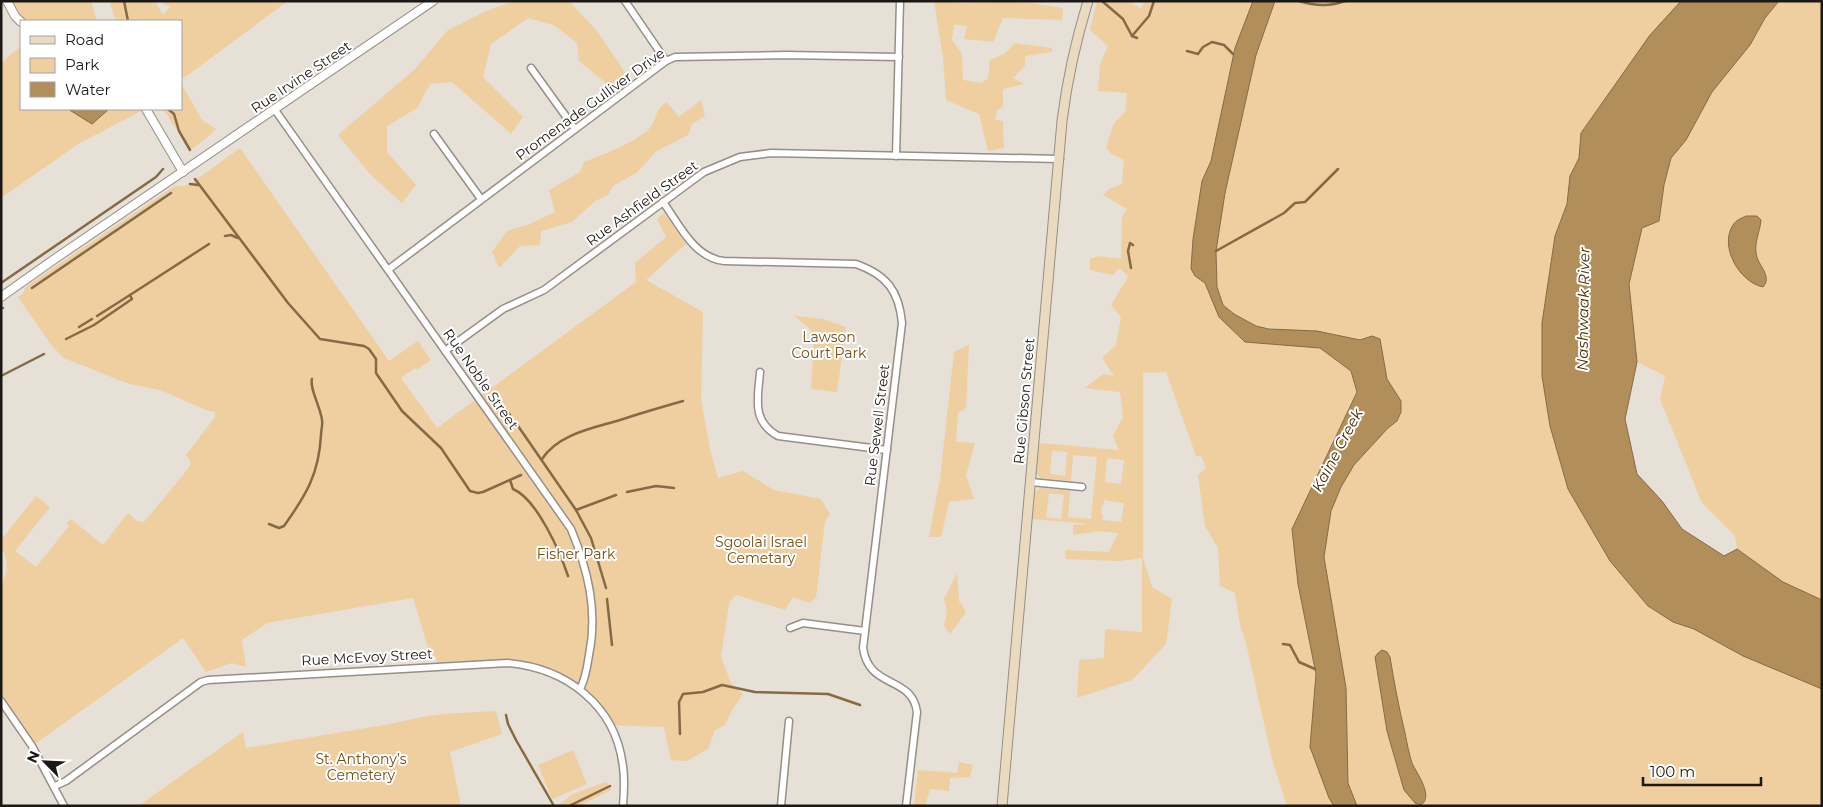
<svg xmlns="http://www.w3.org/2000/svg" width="1823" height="807" viewBox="0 0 1823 807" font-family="Montserrat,sans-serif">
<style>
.green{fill:#efcea0;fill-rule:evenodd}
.water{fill:#b28e5a;stroke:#856b45}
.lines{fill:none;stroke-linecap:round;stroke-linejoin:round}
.stream{stroke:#856b45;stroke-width:2.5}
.minor-casing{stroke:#958f87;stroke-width:9}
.tertiary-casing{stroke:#958f87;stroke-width:10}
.secondary-casing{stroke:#958f87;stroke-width:11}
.minor{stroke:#fff;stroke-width:6}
.tertiary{stroke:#fff;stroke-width:8}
.secondary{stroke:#eadac0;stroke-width:9}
.labels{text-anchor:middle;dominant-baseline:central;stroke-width:4;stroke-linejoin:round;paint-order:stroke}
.street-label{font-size:14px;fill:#1b1815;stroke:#fff}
.park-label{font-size:14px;fill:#744f10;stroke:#fff}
.water-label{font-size:15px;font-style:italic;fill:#442b00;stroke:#fff}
</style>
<rect width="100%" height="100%" fill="#e6e0d7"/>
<g class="green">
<polygon points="7,1 91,1 97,21 21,21"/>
<polygon points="109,1 155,1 163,15 170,7 163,4 167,1 288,1 181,80 181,21 116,21"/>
<polygon points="514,1 569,1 597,31 626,74 612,88 579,61 577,43 554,25 528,18 491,44 483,77 523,117 511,134 452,82 430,84 417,108 387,126 387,152 416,185 402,203 370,174 338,135 414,70 447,31 484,12"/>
<polygon points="934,1 958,1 958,3 1016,1 1063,8 1062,20 1003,18 993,42 964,39 967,26 954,25 952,40 962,54 963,80 982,83 988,78 990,60 1004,54 1015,43 1052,48 1052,52 1025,56 1025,66 1013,78 1024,84 1003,89 1003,106 997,111 995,120 1003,121 1004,148 988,151 979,114 946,100 943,57"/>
<path d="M1097 1H1129L1141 9 1145 1H1253L1235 48 1211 161 1202 181 1193 239 1191 269 1195 276 1205 283 1219 317 1245 342 1320 348 1351 371 1357 391 1292 529 1316 674 1329 798 1334 806H1287L1272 759 1246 643 1240 625 1235 593 1220 586 1218 548 1205 526 1198 475 1206 468 1202 457 1196 456 1166 372 1143 373V558L1152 587 1172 599 1166 644 1132 680 1077 698 1079 660 1104 658 1105 629 1142 632V558L1119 561 1066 559 1065 550 1109 552 1118 533 1101 531 1073 535V525L1090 524 1032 519 1035 492 1040 488 1070 491 1068 517 1091 519 1097 457 1073 455 1071 481 1041 478 1036 473 1039 443 1119 450 1113 436 1123 417 1120 392 1085 388 1103 374 1114 376 1102 358 1116 345 1121 317 1111 305 1128 277 1122 270 1118 269 1113 275 1090 270V259L1098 256 1121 259 1122 217 1127 209 1103 195 1109 189 1122 184 1124 160 1111 154 1106 147 1114 123 1125 112 1127 93 1098 91 1100 65 1108 46 1090 30ZM1052 451 1067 452 1065 476 1050 474ZM1107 458 1124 460 1121 484 1105 482ZM1049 493 1064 495 1061 519 1046 517ZM1104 500 1124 503 1121 522 1102 520 1103 515 1101 514 1102 505H1104Z"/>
<path d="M1275 1H1681L1650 35 1581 133 1579 158 1570 176 1567 204 1555 236 1550 426 1568 489 1610 561 1673 622 1694 629 1743 656 1822 689V806H1357L1348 783 1346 688 1324 557 1331 511 1341 487 1354 465 1388 428 1397 421 1401 401 1387 379 1379 339 1372 336 1360 340 1256 326 1234 314 1223 305 1217 287 1216 251 1225 193 1256 55ZM1375 657 1396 695 1408 763 1421 805 1415 803 1404 790 1387 731Z"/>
<path d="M1779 1H1822V600L1783 582 1737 549 1735 536 1702 503 1660 399 1665 376 1637 362 1629 284 1642 228 1664 185 1671 158 1686 140 1712 92 1750 45 1765 18ZM1760 225C1753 248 1756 256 1767 276L1732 260 1729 235Z"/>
<polygon points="21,46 21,109 145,109 78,144 1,198 1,63"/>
<polygon points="181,83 202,120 216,129 203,141 190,150 163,109 181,109"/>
<path d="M701 100 705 116 692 124 688 135 657 151 636 173 613 186 608 195 595 201 572 222 541 231 540 245 520 246 499 268 492 252 507 231 530 224 555 212 549 190 580 172 584 162C604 154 632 144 648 130 657 122 654 109 667 102L679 117Z"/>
<path d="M240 148 389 361 418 341 431 360 417 370 415 368 401 378 437 428 636 282 635 263 666 237 657 219 664 213 686 244 646 280 703 312 701 399 710 449 718 478 743 471 774 490 821 499 830 514 825 522 816 597 810 603 793 597 785 610 736 595 729 603 721 657 731 683 743 694 732 710 725 725 715 730 708 749 687 761 671 760 664 727 609 725 580 689 521 664 438 666 436 657H431L413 598 267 623 242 640 246 667 232 663 206 672 183 638 32 746 1 701V584C8 573 8 564 4 552L1 550V540L36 496 50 507 15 551 36 567 69 526 67 523 71 519 103 545 128 513 137 521 144 522 188 469 191 462 186 455 215 417V412L206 410 160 390 129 384 64 358 52 346 18 297 23 294 25 288 31 283 175 186H184L190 184Z"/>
<polygon points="794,316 823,319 846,327 837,392 811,389 814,340 811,330"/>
<polygon points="969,345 966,408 958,413 956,442 975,443 966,475 974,499 949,502 941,537 929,537 940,479 954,352"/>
<polygon points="957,573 959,601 966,612 950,634 944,626 947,610 944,599"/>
<polygon points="496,711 502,734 450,752 461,806 138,806 243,732 246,748 390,724 422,717 443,714"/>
<polygon points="573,750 587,784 552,799 538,765"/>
<polygon points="959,762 973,765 970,777 950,778 949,791 930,789 925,806 914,806 918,770 957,773"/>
<polygon points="606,782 610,786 611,790 579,806 557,806 573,794"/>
</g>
<g class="water">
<polygon points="1253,1 1275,1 1256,55 1225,193 1216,251 1217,287 1223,305 1234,314 1256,326 1269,329 1317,331 1360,340 1372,336 1380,339 1387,379 1401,401 1401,412 1397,421 1388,428 1354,465 1341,487 1331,511 1324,557 1346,688 1348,783 1357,806 1334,806 1329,798 1310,747 1316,674 1298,584 1292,529 1357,392 1351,371 1320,348 1245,342 1219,317 1205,283 1195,276 1191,269 1193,239 1202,181 1211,161 1235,48"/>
<polygon points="1681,1 1779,1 1765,18 1750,45 1712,92 1686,140 1671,158 1664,185 1659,221 1642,228 1629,284 1637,362 1625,419 1637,474 1662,501 1682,529 1724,556 1737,549 1783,582 1822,600 1822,689 1743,656 1694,629 1673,622 1648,606 1610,561 1568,489 1550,426 1542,376 1542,323 1555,236 1567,204 1570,176 1579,158 1581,133 1650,35"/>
<polygon points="68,109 109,109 92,124"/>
<path d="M1746 216H1757L1761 220C1760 233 1753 243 1757 257 1760 267 1772 277 1763 287 1739 282 1719 246 1733 225 1736 220 1742 218 1746 216Z"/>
<path d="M1382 650 1387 652 1390 657C1394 682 1399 708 1405 733 1407 743 1409 754 1412 763 1417 774 1434 796 1421 805L1415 803 1404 790 1387 731 1375 657 1378 653Z"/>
</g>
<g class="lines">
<g class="stream">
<polyline points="124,1 128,21"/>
<polyline points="1102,1 1123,19 1132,36 1137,38"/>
<path d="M1299 1C1315 6 1329 7 1345 1"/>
<polyline points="1132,36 1149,16 1154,1"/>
<polyline points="1187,51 1198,54 1203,47 1212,42 1224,45 1233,54"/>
<polyline points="168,109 174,114 179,131 190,150"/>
<polyline points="195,179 288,303 320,339 364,346 369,349 376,359 376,373 402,411 441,448 470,491 478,493 483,492 521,475"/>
<polyline points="190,184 198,185"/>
<polyline points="225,236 231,235 238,238"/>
<polyline points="1216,251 1284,213 1295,203 1305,202 1338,169"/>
<polyline points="1131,268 1128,251 1130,243 1133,245"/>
<polyline points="1,283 156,177 163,169"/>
<polyline points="32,288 171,193"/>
<polyline points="1,309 3,308"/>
<polyline points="97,316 130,295"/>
<polyline points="79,327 92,319"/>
<polyline points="66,339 94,325 132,299 130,295 209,244"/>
<polyline points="1,376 44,354"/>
<polyline points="501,403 510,415"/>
<polyline points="516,423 576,510 591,538 606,588"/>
<path d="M542 459C558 434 593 428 620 420 641 413 662 407 683 401"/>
<path d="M510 480 513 489C537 499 560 552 568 576"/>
<polyline points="627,492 656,486 674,488"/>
<polyline points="576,510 616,495"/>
<path d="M269 524 279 528 284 526C306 495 319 474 321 435 321 430 323 424 322 420 321 409 309 387 312 379"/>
<polyline points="607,599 612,645"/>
<polyline points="1283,644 1290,645 1299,662 1315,669"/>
<polyline points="506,715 508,724 516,740 554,806"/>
<polyline points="680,734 679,702 683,694 703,692 722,685 755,692 828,694 860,705"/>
<polyline points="569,806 610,786"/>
</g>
<defs>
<g id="minor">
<polyline points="625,1 666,61"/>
<polyline points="531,68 575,129"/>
<path d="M275 110 571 529C588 570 598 611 589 655 587 667 586 678 580 689"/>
<polyline points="434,134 481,199"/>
<polyline points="896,156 900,1"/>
<path d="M663 202C679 224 694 258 724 261L856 264C887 275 899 291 902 323L863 648C869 690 912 675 917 712L906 806"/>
<polyline points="389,269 666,61 675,57 786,55 899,57"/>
<polyline points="445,351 503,309 544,290 704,172 740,157 771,153 1060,159"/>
<path d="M760 372C758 398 751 421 778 436L887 450"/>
<polyline points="1031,482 1082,487"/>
<polyline points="790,628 803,623 865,631"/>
<polyline points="1,701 32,746 64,806"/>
<path d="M55 786 66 781 201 682 208 680 507 663C566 668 616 705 623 767 625 780 624 793 623 806"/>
<polyline points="781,806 789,721"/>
</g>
<g id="tertiary">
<polyline points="7,1 15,16 21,22"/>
<polyline points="146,109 183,172"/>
<polyline points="1,297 56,258 433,1"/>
</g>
<path id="secondary" d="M1002 806 1062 121C1067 81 1076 40 1088 1"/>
</defs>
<use href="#minor" class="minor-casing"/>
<use href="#tertiary" class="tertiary-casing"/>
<use href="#secondary" class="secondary-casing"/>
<use href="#minor" class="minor"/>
<use href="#tertiary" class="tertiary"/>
<use href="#secondary" class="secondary"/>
</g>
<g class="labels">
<g class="street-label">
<text transform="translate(301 77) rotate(-34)">Rue Irvine Street</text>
<text transform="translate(590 104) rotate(-36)">Promenade Gulliver Drive</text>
<text transform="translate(642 203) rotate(-36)">Rue Ashfield Street</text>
<text transform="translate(481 379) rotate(55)">Rue Noble Street</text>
<text transform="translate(1024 401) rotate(-85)">Rue Gibson Street</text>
<text transform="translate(877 425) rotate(-83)">Rue Sewell Street</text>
<text transform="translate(367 657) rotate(-3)">Rue McEvoy Street</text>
</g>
<g class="park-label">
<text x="829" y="337">Lawson<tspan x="829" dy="16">Court Park</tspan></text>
<text x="761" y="542">Sgoolai Israel<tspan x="761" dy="16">Cemetary</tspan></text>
<text x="576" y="554">Fisher Park</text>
<text x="361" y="759">St. Anthony’s<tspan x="361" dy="16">Cemetery</tspan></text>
</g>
<g class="water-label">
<text transform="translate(1583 309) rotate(-89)">Nashwaak River</text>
<text transform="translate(1337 450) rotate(-62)">Kaine Creek</text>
</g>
</g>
<rect width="1823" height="807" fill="none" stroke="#1b1815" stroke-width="5"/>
<rect x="20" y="20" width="162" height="90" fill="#ffffff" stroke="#a4a3a1"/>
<rect x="30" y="36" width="25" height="8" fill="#eadac0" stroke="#a4a3a1"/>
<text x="65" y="45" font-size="15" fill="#1b1815">Road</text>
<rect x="30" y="58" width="25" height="15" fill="#efcea0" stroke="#a4a3a1"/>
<text x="65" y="70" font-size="15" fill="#1b1815">Park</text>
<rect x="30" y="82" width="25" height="15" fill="#b28e5a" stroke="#a4a3a1"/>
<text x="65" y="95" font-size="15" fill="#1b1815">Water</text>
<g transform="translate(45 762) rotate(294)" stroke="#ffffff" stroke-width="4" paint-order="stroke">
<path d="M0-4L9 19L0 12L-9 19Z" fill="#1b1815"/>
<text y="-8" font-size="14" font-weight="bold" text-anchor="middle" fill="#1b1815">N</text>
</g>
<path d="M1643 777v8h118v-8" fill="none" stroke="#1b1815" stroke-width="2.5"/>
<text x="1650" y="777" font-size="15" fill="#1b1815" stroke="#ffffff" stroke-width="4" paint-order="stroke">100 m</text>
</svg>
